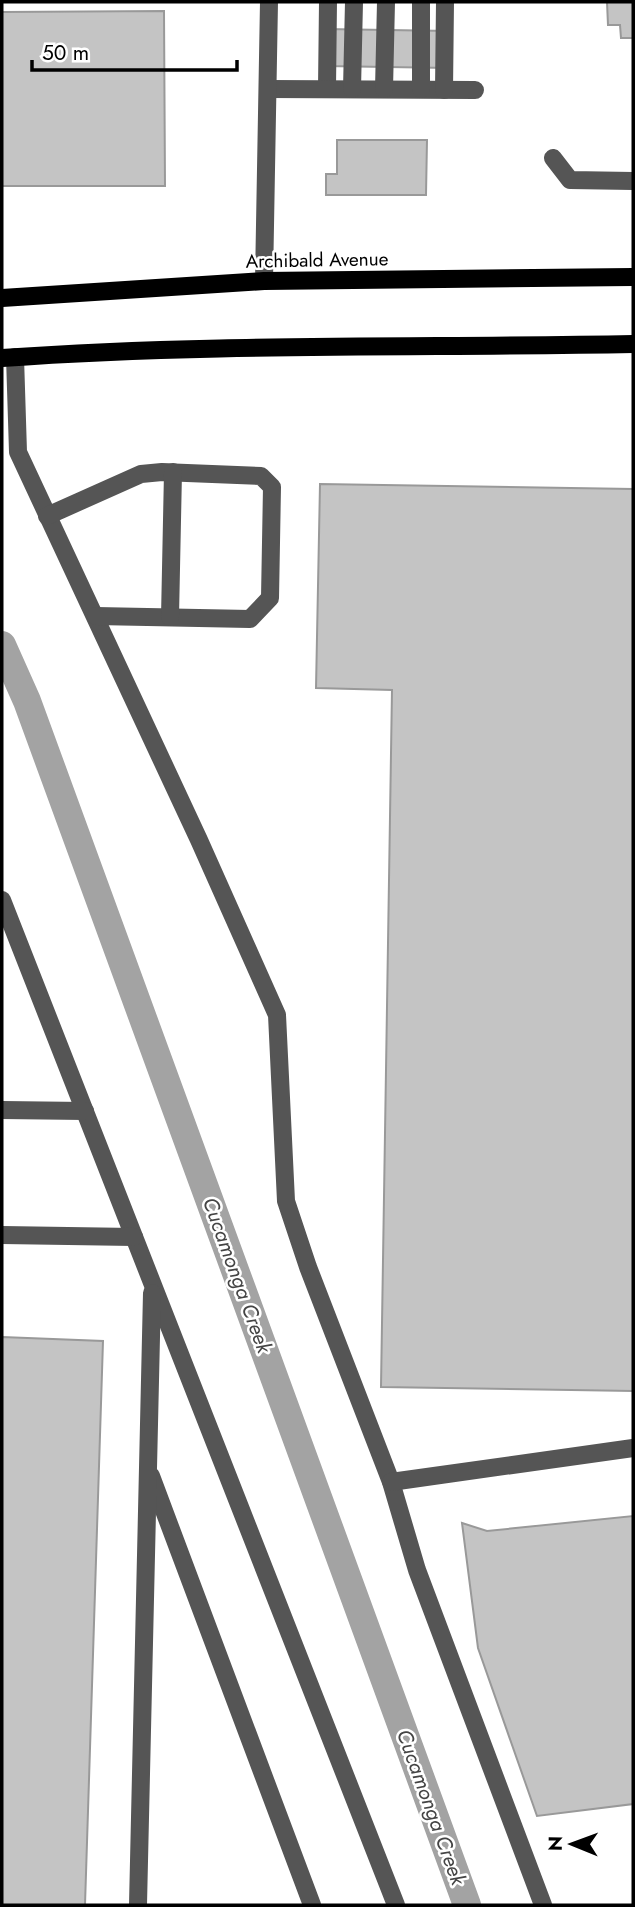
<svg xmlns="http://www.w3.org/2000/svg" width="635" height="1907" viewBox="0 0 635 1907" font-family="Jost,sans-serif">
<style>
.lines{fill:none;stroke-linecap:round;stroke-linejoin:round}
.canal{stroke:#a3a3a3;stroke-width:28}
.building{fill:#c4c4c4;stroke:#999;stroke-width:2}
.minor{stroke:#555;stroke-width:18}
.major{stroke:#000;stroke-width:18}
.labels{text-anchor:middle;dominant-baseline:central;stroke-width:5;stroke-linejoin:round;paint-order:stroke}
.street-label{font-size:19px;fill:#000;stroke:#fff}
.water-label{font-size:21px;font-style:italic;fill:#444;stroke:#fff}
</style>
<rect width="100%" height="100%" fill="#fff"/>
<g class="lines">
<polyline class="canal" points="2,645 27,701 467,1905"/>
</g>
<g class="building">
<polygon points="607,2 633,2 633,38 621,38 620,25 608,25"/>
<polygon points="164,11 165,186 2,186 2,12"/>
<polygon points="325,29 449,31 449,68 325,66"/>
<polygon points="337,140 427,140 426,195 326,195 326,174 337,174"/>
<polygon points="320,484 633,489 633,1391 381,1387 392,690 316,688"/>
<polygon points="2,1337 103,1341 85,1905 2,1905"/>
<polygon points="633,1516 633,1804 537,1816 478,1648 462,1523 487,1531"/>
</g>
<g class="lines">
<g class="minor">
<polyline points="327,88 328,2"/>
<polyline points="269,89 475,90"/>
<polyline points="352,89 354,2"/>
<polyline points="384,89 386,2"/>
<polyline points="421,89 421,2"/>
<polyline points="444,90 445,2"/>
<polyline points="553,158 570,180 633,181"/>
<polyline points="264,281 269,2"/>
<polyline points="15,357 18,452 199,840 277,1015 286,1201 308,1267 391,1482 417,1570 543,1905"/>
<polyline points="47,516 141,474 162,472 261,476 272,487 270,598 250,619 96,616"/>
<polyline points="170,617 173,472"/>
<polyline points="2,900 396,1905"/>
<polyline points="2,1110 85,1111"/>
<polyline points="2,1235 134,1237"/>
<polyline points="151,1476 312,1905"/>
<polyline points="391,1482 633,1448"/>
<polyline points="138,1905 152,1293"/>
</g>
<g class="major">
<polyline points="2,298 264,281 633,277"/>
<path d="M2 358C212 343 423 348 633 344"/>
</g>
</g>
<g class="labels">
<g class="street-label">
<text transform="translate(317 260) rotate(-1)">Archibald Avenue</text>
</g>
<g class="water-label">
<text transform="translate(237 1275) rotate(70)">Cucamonga Creek</text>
<text transform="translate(431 1807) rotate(70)">Cucamonga Creek</text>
</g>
</g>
<rect width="635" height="1907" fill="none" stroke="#000000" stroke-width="7"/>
<g transform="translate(572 1844) rotate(271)" stroke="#ffffff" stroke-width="5" paint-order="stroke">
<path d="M0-5L12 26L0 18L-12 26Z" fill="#000000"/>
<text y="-10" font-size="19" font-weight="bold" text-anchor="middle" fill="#000000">N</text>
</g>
<path d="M32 60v10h205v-10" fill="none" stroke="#000000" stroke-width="3.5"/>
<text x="42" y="60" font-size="21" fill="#000000" stroke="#ffffff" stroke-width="5" paint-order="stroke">50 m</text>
</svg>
